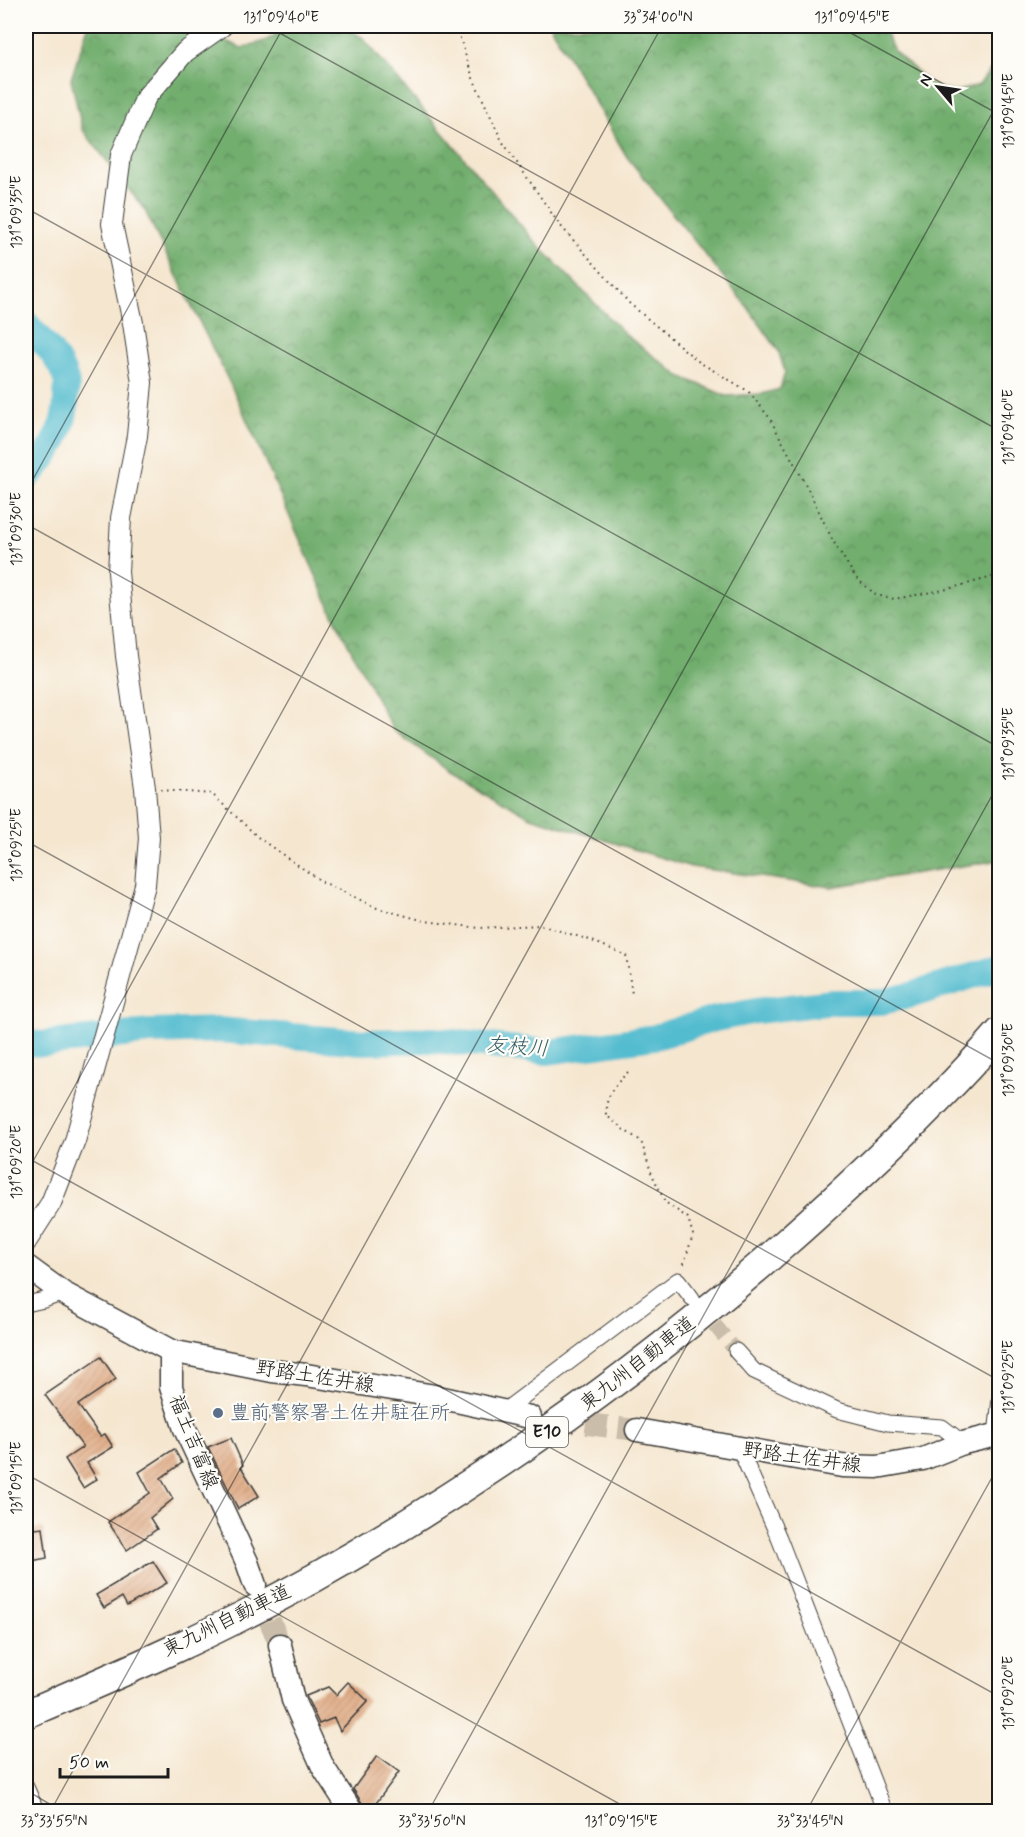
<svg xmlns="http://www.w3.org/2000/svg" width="1025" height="1837" viewBox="0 0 1025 1837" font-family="Mynerve,'Klee One',sans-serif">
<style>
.forest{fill:url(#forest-crowns);stroke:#476545;stroke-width:1.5}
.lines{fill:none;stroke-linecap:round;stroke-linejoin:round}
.river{stroke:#53bccf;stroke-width:26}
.building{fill:url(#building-hatch)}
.minor-tunnel{stroke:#cabeab;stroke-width:15;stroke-dasharray:15 8;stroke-linecap:butt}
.secondary-tunnel{stroke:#cabeab;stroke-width:22;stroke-dasharray:22 11;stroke-linecap:butt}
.minor-casing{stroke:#3d3a37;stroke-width:17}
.tertiary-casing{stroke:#3d3a37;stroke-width:22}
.secondary-casing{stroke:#3d3a37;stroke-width:25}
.motorway-casing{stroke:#3d3a37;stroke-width:31}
.path{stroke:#3d3a37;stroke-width:2;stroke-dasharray:1.5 4.5;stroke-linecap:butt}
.minor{stroke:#fff;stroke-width:15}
.tertiary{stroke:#fff;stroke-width:20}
.secondary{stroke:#fff;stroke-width:22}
.motorway{stroke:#fff;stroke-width:28}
.ticks{fill:none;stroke:#1c1c1c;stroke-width:1.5;stroke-opacity:0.45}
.service-dot{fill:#5c6f8a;stroke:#fdfcf7;stroke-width:2}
.labels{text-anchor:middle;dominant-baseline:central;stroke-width:4.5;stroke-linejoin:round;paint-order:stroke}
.shield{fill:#fdfcf7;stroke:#605f5e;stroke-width:1.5}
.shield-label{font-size:18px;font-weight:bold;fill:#1c1c1c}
.street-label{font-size:20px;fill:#1c1c1c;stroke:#fdfcf7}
.service-label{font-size:20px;fill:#4e5e75;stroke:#fdfcf7;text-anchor:start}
.water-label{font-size:21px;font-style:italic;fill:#325c64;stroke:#fdfcf7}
.neatline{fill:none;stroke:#1c1c1c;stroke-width:2}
.ticks-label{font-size:15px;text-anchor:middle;fill:#1c1c1c}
</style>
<defs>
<pattern id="forest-crowns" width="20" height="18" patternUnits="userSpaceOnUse" patternTransform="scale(1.5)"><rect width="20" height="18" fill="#72ae6e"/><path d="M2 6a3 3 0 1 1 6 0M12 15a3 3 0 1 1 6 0" fill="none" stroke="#5d8d5a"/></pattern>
<pattern id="building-hatch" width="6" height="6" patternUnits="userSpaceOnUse" patternTransform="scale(1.5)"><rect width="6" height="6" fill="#dfa982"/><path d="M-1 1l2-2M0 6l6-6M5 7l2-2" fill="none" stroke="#bf9170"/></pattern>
</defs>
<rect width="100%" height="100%" fill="#fdfcf7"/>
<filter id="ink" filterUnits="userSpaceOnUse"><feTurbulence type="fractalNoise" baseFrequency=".0167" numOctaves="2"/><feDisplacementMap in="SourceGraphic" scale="12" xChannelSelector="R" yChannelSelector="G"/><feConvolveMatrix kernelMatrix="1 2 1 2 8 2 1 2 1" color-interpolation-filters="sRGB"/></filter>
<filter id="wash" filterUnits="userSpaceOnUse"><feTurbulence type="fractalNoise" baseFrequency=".008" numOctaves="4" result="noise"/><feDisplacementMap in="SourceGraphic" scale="24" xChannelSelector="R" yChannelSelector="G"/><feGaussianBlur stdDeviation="1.35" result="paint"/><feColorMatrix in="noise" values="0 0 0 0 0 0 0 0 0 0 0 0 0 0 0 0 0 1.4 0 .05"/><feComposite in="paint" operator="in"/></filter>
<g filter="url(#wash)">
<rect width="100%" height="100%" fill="#f5e6cf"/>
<polygon class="forest" points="88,26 212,26 211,28 226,41 242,48 267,40 290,26 344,26 363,38 534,241 626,335 680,376 726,396 762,394 780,389 785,372 778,350 749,309 627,157 550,26 882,26 894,51 933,86 955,92 979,85 993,66 999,42 999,860 831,887 691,867 531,817 450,771 393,730 337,623 236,396 144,209 82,129 71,79"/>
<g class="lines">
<g class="river">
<path d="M26 323C41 340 59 357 66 380 68 385 66 393 66 398 66 431 48 457 26 479"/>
<polyline points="26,1043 43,1044 150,1032 219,1030 363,1042 433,1040 548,1052 655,1037 715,1019 756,1011 833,1002 881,1002 912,995 1000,967"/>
</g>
</g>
<g id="blocks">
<g class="building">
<polygon points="101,1357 116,1379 78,1405 100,1436 105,1434 113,1447 87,1463 97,1479 83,1488 65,1459 83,1447 45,1395"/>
<polygon points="231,1438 243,1465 241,1467 259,1496 238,1509 208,1447"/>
<polygon points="174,1449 182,1463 161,1478 173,1499 150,1518 157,1529 127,1550 108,1522 150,1493 139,1472"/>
<polygon points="43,1528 47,1558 26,1562 26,1530"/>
<polygon points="153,1561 167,1583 127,1606 122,1597 104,1608 96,1595"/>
<polygon points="348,1682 368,1701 340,1731 334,1718 319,1724 306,1696 328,1687 336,1695"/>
<polygon points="377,1756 399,1772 371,1810 362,1803 353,1789"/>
</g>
</g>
</g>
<g filter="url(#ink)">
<use href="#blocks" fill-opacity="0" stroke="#3d3a37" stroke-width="1.5"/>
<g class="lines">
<polyline class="minor-tunnel" points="700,1307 736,1351"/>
<g class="secondary-tunnel">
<polyline points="553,1420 637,1430"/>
<polyline points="257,1590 280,1645"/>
</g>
<defs>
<g id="minor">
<polyline points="26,1304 44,1300 63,1293"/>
<polyline points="736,1351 754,1371 837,1410 888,1423 942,1427 963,1443"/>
<polyline points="1000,1399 996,1435 1000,1450"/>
<polyline points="504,1411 678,1280 692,1298"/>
<polyline points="740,1450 779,1538 885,1812"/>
<polyline points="26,1787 37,1812"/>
</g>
<polyline id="tertiary" points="26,1242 51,1203 75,1141 145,885 149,838 145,788 126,656 118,572 121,518 137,436 142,383 133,323 112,224 121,155 146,97 185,52 222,26"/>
<g id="secondary">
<polyline points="26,1266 63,1293 171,1351 171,1387 185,1429 247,1562 255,1585"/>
<polyline points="171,1351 272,1371 306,1375 429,1395 530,1417"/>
<polyline points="637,1430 842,1466 877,1467 923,1459 963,1443 1000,1434"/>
<polyline points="280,1645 293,1700 323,1767 352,1812"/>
</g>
<path id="motorway" d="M26 1714C123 1673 221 1630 314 1578 481 1484 637 1374 781 1247 857 1180 933 1109 1000 1032"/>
</defs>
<use href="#minor" class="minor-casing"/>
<use href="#tertiary" class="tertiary-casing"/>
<use href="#secondary" class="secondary-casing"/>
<use href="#motorway" class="motorway-casing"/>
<g class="path">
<polyline points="456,26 473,78 502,141 559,224 629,303 699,362 748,391 769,417 807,487 833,541 856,578 876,595 894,599 948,589 1000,575"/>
<polyline points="161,790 212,794 260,839 321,881 377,908 425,921 480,928 540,925 587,939 626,955 632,994"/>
<path d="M628 1072C615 1085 605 1095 606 1115L624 1130 641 1141 651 1172 665 1202 688 1218 693 1235 683 1266"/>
</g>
<use href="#minor" class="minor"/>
<use href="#tertiary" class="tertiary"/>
<use href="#secondary" class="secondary"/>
<use href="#motorway" class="motorway"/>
</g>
</g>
<path class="ticks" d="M267 26 1000 431M838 26 1000 115M26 208 1000 748M26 492 284 26M26 524 1000 1064M26 841 1000 1381M26 1157 1000 1697M26 1174 662 26M26 1474 634 1812M26 1790 63 1812M50 1812 1000 99M428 1812 1000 781M806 1812 1000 1463"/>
<circle class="service-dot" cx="218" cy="1413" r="6"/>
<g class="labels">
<rect class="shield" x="526" y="1417" width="42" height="30" rx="4.5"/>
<g class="shield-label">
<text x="547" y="1432">E10</text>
</g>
<g class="street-label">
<text transform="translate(638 1364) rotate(-38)">東九州自動車道</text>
<text transform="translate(315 1377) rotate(9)">野路土佐井線</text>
<text transform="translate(193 1442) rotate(68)">福土吉富線</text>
<text transform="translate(802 1458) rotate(8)">野路土佐井線</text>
<text transform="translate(227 1621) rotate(-26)">東九州自動車道</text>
</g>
<g class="service-label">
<text x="230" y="1413">豊前警察署土佐井駐在所</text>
</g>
<g class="water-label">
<text transform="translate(517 1047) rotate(4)">友枝川</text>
</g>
</g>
<rect width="1025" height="1837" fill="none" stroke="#fdfcf7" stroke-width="66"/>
<g transform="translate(938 87) rotate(299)" stroke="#fdfcf7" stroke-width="4.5" paint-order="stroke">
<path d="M0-4.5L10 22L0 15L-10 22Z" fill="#1c1c1c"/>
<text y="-9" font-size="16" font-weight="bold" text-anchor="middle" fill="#1c1c1c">N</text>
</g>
<path d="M60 1768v9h108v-9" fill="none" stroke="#1c1c1c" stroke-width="3"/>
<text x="69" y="1768" font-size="18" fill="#1c1c1c" stroke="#fdfcf7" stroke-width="4.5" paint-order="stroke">50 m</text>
<rect x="33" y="33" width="959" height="1771" class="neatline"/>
<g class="ticks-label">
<text x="281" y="22">131°09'40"E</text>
<text x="658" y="22">33°34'00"N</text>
<text x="852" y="22">131°09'45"E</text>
<text transform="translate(1008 111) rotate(-90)" y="5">131°09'45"E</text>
<text transform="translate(16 212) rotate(-90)" y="5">131°09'35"E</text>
<text transform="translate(1008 427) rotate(-90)" y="5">131°09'40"E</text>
<text transform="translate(16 529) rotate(-90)" y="5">131°09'30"E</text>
<text transform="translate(1008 744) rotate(-90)" y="5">131°09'35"E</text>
<text transform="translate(16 845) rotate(-90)" y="5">131°09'25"E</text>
<text transform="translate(1008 1060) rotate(-90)" y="5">131°09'30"E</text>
<text transform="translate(16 1162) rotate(-90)" y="5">131°09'20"E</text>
<text transform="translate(1008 1377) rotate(-90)" y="5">131°09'25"E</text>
<text transform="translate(16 1478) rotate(-90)" y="5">131°09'15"E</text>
<text transform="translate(1008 1693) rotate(-90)" y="5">131°09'20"E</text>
<text x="54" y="1826">33°33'55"N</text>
<text x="432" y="1826">33°33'50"N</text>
<text x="621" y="1826">131°09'15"E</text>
<text x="810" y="1826">33°33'45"N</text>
</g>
</svg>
